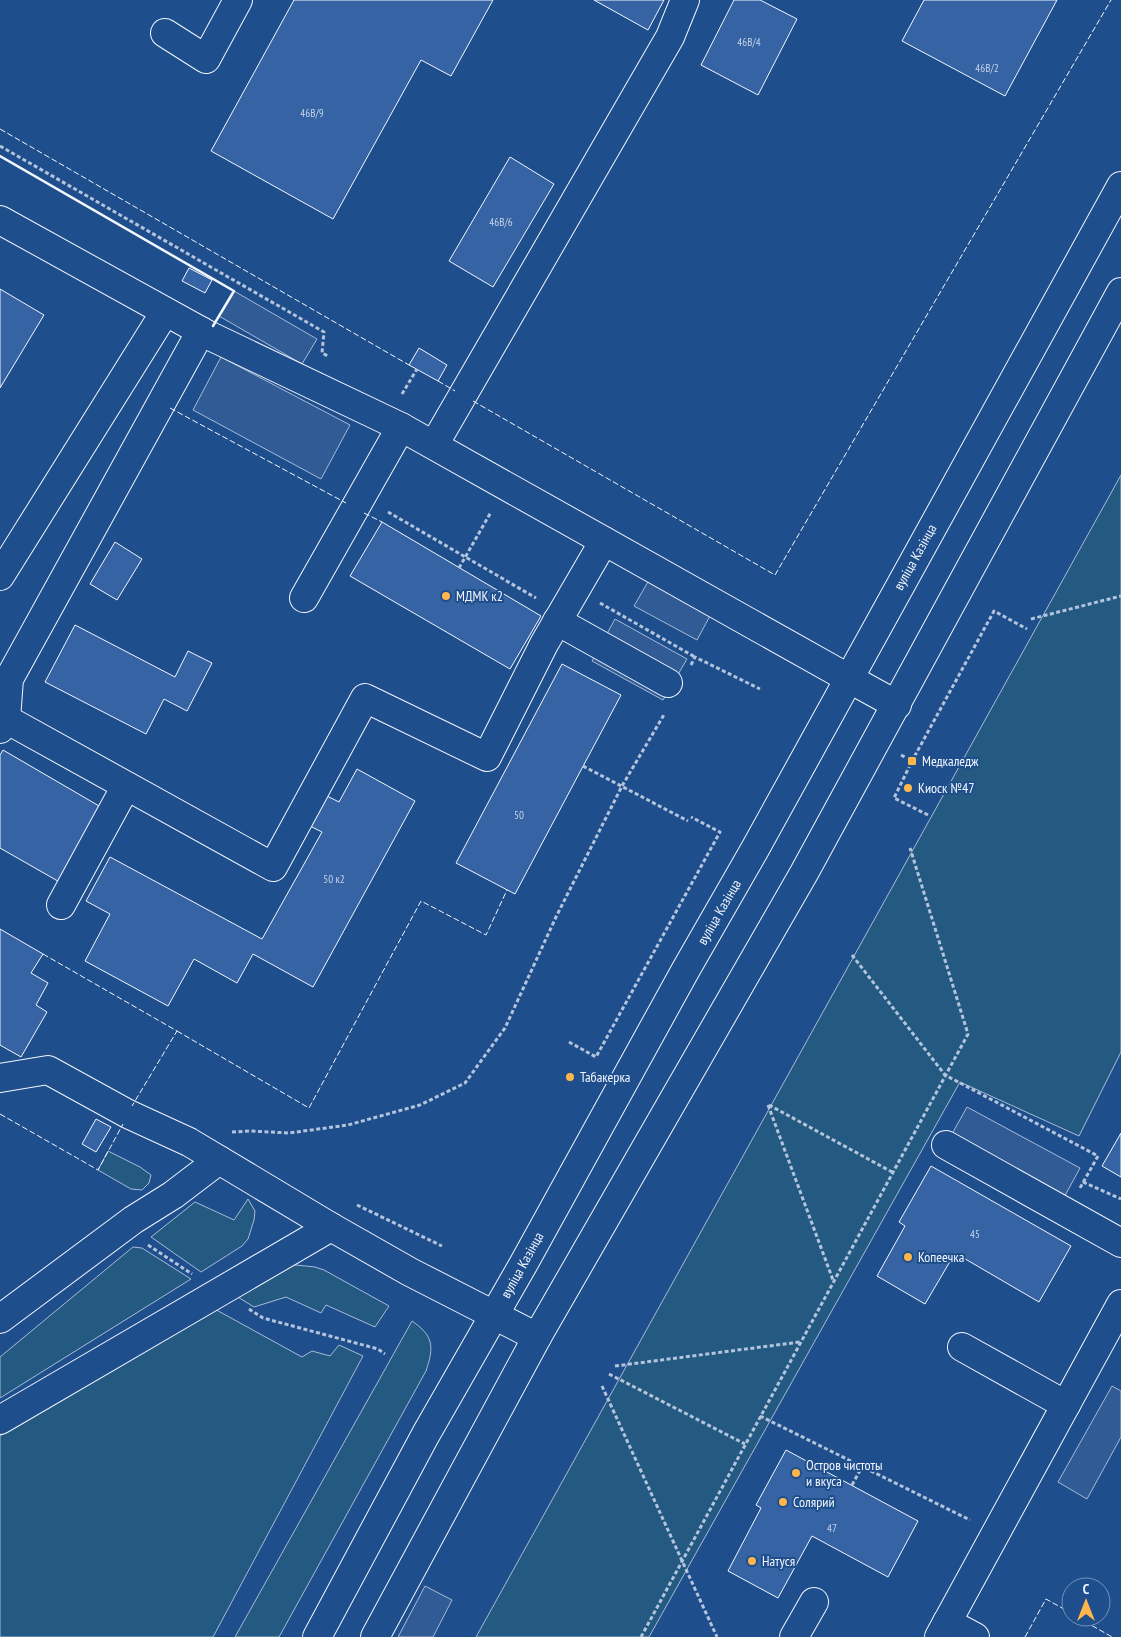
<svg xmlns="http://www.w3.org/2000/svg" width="1121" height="1637" viewBox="0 0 1121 1637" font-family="'PT Sans Narrow',sans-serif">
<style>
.green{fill:#245a82;stroke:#a8bbd7}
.parking{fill:#305b95;stroke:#a8bbd7}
.building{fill:#3563a3;stroke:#f2f6ff}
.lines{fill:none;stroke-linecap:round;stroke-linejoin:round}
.minor-casing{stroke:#f2f6ff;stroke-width:30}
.major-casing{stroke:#f2f6ff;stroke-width:30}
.path{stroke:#b3c4dc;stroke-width:3;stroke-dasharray:4 2.5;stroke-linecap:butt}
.minor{stroke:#1f4e8c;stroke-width:28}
.major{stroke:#1f4e8c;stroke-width:28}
.fence{stroke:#f2f6ff;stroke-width:1;stroke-dasharray:6 2.5;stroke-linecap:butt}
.wall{stroke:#f2f6ff;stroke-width:2.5}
.poi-dot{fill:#ffb74d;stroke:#1f4e8c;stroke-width:2}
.labels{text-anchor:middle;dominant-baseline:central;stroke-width:4;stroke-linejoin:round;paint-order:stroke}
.number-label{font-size:11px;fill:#c3d1e8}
.street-label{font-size:14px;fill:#f2f6ff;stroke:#1f4e8c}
.poi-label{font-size:14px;fill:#f2f6ff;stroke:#1f4e8c;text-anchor:start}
</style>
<rect width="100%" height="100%" fill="#1f4e8c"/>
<g class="green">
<polygon points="1121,475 1121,1052 1079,1136 960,1082 649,1637 476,1637"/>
<polygon points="108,1151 140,1167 151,1175 149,1183 142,1190 131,1189 98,1170"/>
<polygon points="248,1199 255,1211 254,1220 248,1239 242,1246 201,1272 151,1237 195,1202 234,1220"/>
<polygon points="133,1247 142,1248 191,1279 0,1398 0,1357"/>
<polygon points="296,1265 315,1267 324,1270 389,1306 375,1327 326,1305 321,1313 286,1297 254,1307 233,1294 279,1266"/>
<polygon points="211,1307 302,1357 312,1351 330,1356 339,1345 363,1356 213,1637 0,1637 0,1436"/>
<path d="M412 1321C434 1336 434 1347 426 1371L279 1637H235Z"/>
</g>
<g class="parking">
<polygon points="234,291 317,339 302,364 219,316"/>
<polygon points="221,357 350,425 321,479 193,410"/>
<polygon points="649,580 711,614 697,640 634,606"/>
<polygon points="615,619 687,659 663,700 592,661"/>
<polygon points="967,1107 1080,1168 1062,1201 948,1141"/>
<polygon points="1112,1386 1121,1391 1121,1437 1087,1499 1058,1482"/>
<polygon points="425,1586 452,1600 433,1637 398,1637"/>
</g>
<g class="building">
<polygon points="294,0 493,0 451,76 421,60 333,219 211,151"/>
<polygon points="594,0 664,0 648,30"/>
<polygon points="734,0 760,0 797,19 758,95 701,65"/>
<polygon points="924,0 1057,0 1005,96 902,41"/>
<polygon points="510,157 554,184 493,287 449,261"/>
<polygon points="189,268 212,280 205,293 182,281"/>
<polygon points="0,289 44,315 0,388"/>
<polygon points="419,348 447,365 438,381 409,365"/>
<polygon points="382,522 541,616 510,669 350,576"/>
<polygon points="115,542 142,559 117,600 90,584"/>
<polygon points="75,625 175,677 188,651 212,663 187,711 164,699 146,734 45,682"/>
<polygon points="562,664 621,695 515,894 456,863"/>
<polygon points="3,750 106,810 63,884 0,848 0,755"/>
<polygon points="357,769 415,801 313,987 253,954 237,983 194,959 168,1006 85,961 110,914 86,901 110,857 262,939 322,832 310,826 327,796 339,802"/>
<polygon points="0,929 43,954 31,973 48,983 36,1005 47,1012 21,1057 0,1045"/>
<polygon points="96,1119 111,1127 96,1152 82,1144"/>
<polygon points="1121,1133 1121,1177 1102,1166"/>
<polygon points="931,1166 1071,1246 1039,1302 955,1253 925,1304 877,1276 905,1226 899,1222"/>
<polygon points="786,1450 918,1521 888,1577 812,1536 778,1598 728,1571 761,1508 756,1505"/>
</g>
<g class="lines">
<defs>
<g id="minor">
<polyline points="165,33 206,59 238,0"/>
<polyline points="0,220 208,335 401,427 848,678"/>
<polyline points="434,445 670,37 685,0"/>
<polyline points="0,576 165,312"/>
<polyline points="304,598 401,427"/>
<polyline points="557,621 668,683"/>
<polyline points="6,719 273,867 365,698 487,757 544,644 604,541"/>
<polyline points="0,729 6,719 9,679 201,331"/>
<polyline points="61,905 126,786"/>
<polyline points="0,1078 48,1070 128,1114 189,1142 331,1227 410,1272 494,1315"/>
<polyline points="946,1145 1121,1243"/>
<polyline points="0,1319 133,1220 173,1195 219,1160"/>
<polyline points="962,1347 1066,1405"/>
<polyline points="0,1420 331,1227"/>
<polyline points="947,1622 975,1637"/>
<polyline points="794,1637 814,1602"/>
<polyline points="939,1637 1121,1304"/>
</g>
<g id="major">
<polyline points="848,678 897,705"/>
<polyline points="494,1315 537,1337"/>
<polyline points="317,1637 426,1434 524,1263 685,971 755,849 1121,186"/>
<polyline points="375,1637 537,1337 804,873 1121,292"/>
</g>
</defs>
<use href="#minor" class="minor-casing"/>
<use href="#major" class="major-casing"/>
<g class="path">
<polyline points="0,146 324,332 322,353 328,356"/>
<polyline points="402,394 417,369"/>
<polyline points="388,512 536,598"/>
<polyline points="459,568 491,512"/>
<polyline points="600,603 695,657"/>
<polyline points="1031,619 1121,596"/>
<polyline points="691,665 695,657 760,689"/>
<polyline points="901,755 912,761"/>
<polyline points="583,766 688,821"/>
<polyline points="928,815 894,798 912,761 994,611 1027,629"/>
<polyline points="852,955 945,1075 1098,1156 1080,1188"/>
<polyline points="569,1042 596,1057 720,832 691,817"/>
<polyline points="768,1105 833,1280"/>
<polyline points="769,1105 892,1172"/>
<polyline points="232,1132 250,1131 289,1133 348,1125 420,1105 465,1083 505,1028 556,917 622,786 665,713"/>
<polyline points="1083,1182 1121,1199"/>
<polyline points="357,1205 442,1246"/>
<polyline points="148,1245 192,1274"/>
<polyline points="249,1309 263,1318 378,1349 385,1354"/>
<polyline points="615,1366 800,1342"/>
<polyline points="609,1374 745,1444"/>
<polyline points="602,1386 717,1637"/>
<polyline points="760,1416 970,1520"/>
<polyline points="852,1485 862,1467"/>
<polyline points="641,1637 968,1034 910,848"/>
</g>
<use href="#minor" class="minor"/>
<use href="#major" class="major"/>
<g class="fence">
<polyline points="0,129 409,365"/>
<polyline points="438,381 455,391"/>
<polyline points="473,401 775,575 1111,0"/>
<polyline points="170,408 346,503"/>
<polyline points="364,513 382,522"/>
<polyline points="43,954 177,1031 132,1106"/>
<polyline points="177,1031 309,1108 421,901 486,935 507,890"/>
<polyline points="0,1114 98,1170 123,1124"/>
<polyline points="1077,1617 1112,1637"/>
<polyline points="1025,1637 1046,1599 1071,1613"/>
</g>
<polyline class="wall" points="0,156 234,291 213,326"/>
</g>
<g class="poi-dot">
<circle cx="446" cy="596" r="5"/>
<rect x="907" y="756" width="10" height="10" rx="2.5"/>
<circle cx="908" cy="788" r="5"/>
<circle cx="570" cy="1077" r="5"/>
<circle cx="908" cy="1257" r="5"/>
<circle cx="796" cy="1473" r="5"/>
<circle cx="783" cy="1502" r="5"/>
<circle cx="752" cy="1561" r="5"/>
</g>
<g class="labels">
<g class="number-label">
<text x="749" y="42">46В/4</text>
<text x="987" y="68">46В/2</text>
<text x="312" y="113">46В/9</text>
<text x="501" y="222">46В/6</text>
<text x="519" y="815">50</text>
<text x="334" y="879">50 к2</text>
<text x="975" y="1234">45</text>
<text x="832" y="1528">47</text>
</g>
<g class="street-label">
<text transform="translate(915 557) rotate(-61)">вуліца Казінца</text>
<text transform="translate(719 912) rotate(-60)">вуліца Казінца</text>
<text transform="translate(522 1265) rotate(-61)">вуліца Казінца</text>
</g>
<g class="poi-label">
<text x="456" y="596">МДМК к2</text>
<text x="922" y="761">Медкаледж</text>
<text x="918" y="788">Киоск №47</text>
<text x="580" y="1077">Табакерка</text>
<text x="918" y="1257">Копеечка</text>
<text x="806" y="1465">Остров чистоты<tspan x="806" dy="16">и вкуса</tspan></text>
<text x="793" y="1502">Солярий</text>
<text x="762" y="1561">Натуся</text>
</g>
</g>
<g transform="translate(1086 1602)"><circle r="24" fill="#1f4e8c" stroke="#7391ba"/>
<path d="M0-4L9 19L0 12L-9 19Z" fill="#ffb74d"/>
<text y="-8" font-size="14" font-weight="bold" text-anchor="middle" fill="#f2f6ff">С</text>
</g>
</svg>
